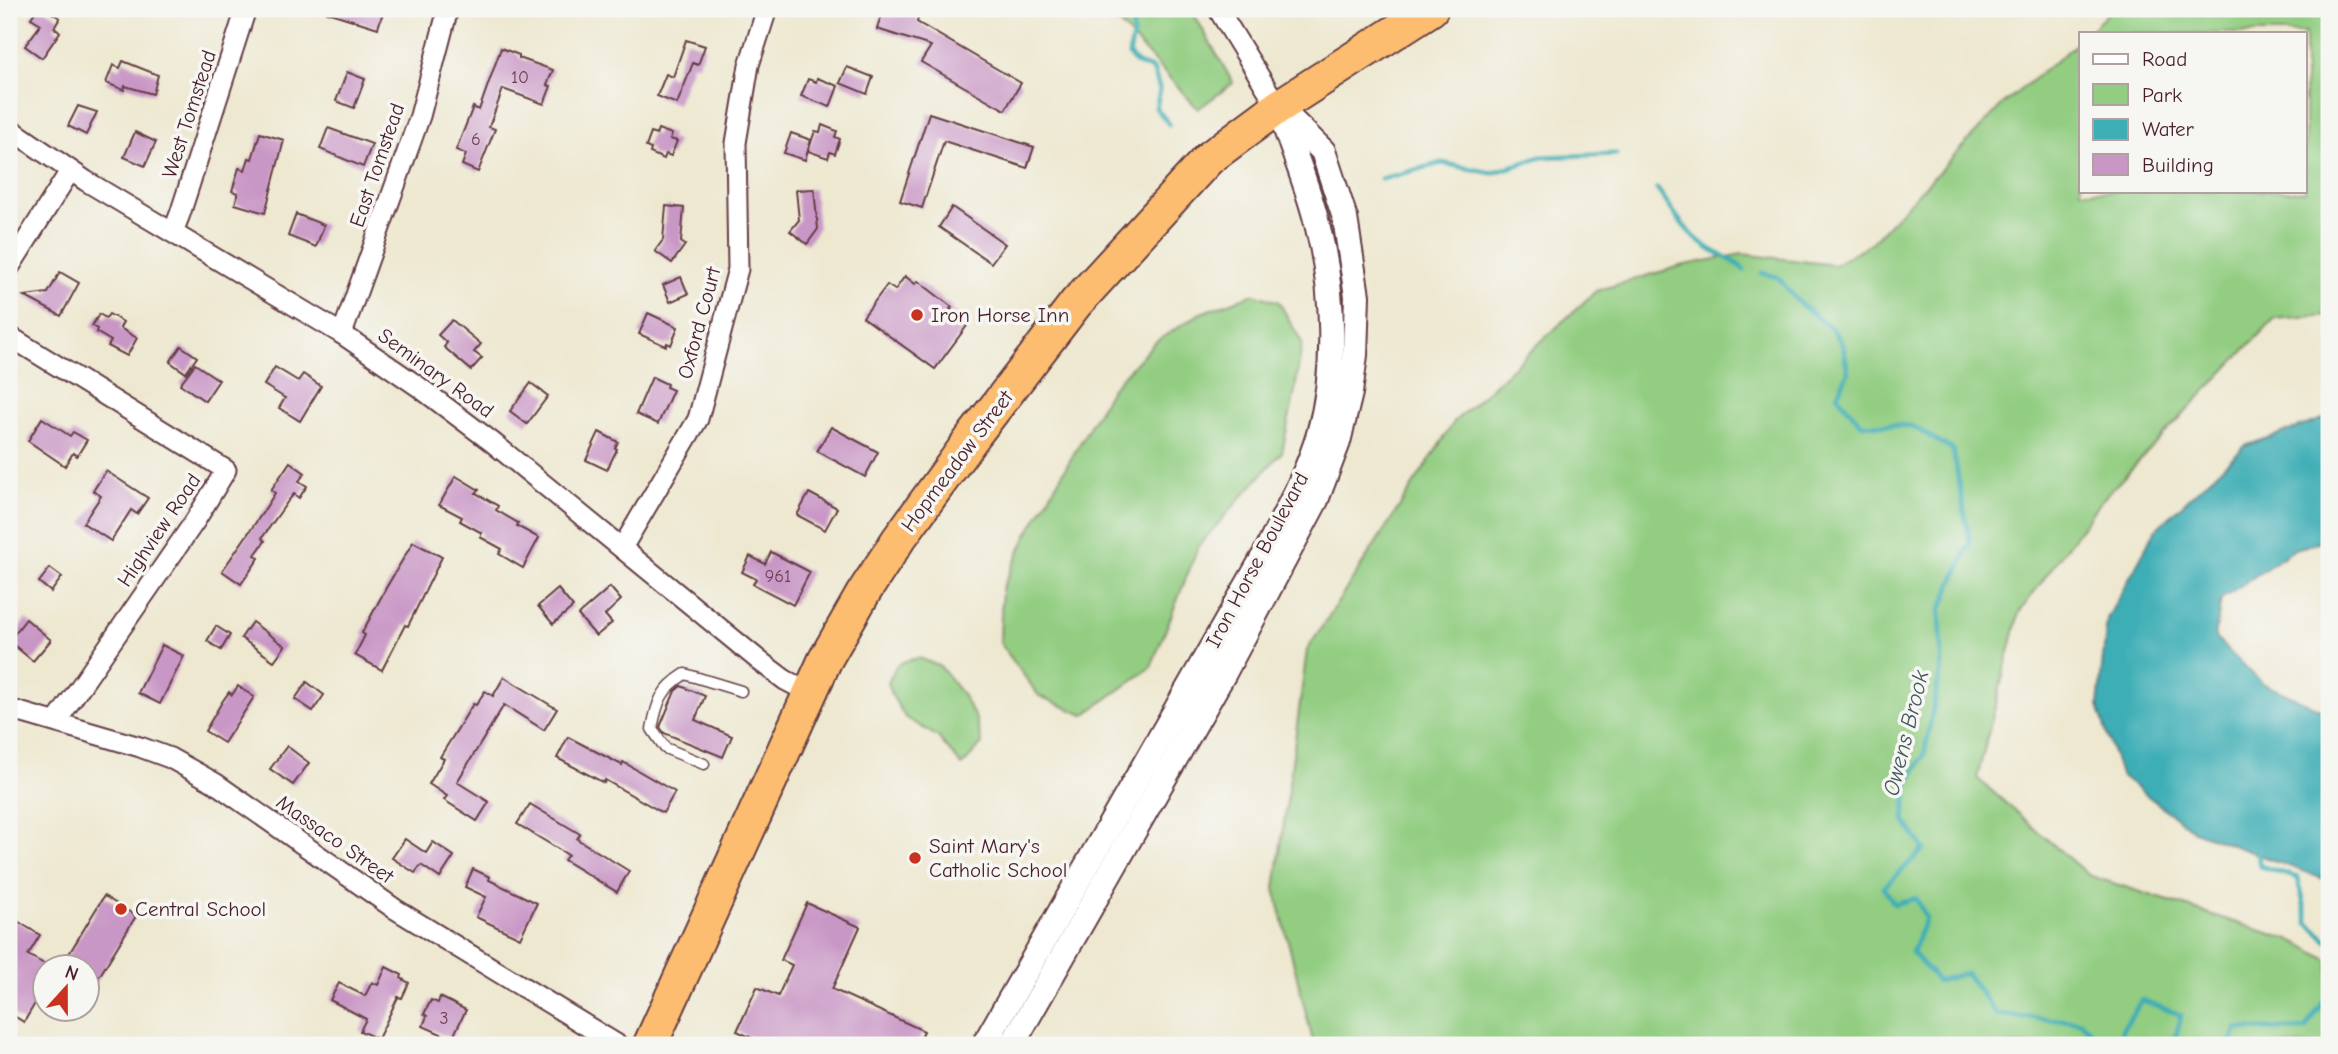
<svg xmlns="http://www.w3.org/2000/svg" width="2338" height="1054" viewBox="0 0 2338 1054" font-family="'Comic Neue',sans-serif">
<style>
.green{fill:#92cd81;stroke:#6e7656;stroke-width:2}
.water{fill:#3daeb5;stroke:#446670;stroke-width:2}
.lines{fill:none;stroke-linecap:round;stroke-linejoin:round}
.stream{stroke:#3daeb5;stroke-width:5}
.building{fill:#c997c6}
.service-casing{stroke:#633d44;stroke-width:13}
.minor-casing{stroke:#633d44;stroke-width:23}
.tertiary-casing{stroke:#633d44;stroke-width:28}
.trunk-casing{stroke:#633d44;stroke-width:37}
.service{stroke:#fff;stroke-width:10}
.minor{stroke:#fff;stroke-width:19}
.tertiary{stroke:#fff;stroke-width:24}
.trunk{stroke:#fcbd6f;stroke-width:33}
.poi-dot{fill:#c8321e;stroke:#f6f6f2;stroke-width:2.5}
.labels{text-anchor:middle;dominant-baseline:central;stroke-width:7;stroke-linejoin:round;paint-order:stroke}
.number-label{font-size:18px;fill:#6a3d52}
.street-label{font-size:21px;fill:#4a1f2b;stroke:#f6f6f2}
.poi-label{font-size:21px;fill:#4a1f2b;stroke:#f6f6f2;text-anchor:start}
.water-label{font-size:23px;font-style:italic;fill:#455862;stroke:#f6f6f2}
</style>
<rect width="100%" height="100%" fill="#f6f6f2"/>
<filter id="ink" filterUnits="userSpaceOnUse"><feTurbulence type="fractalNoise" baseFrequency=".0143" numOctaves="2"/><feDisplacementMap in="SourceGraphic" scale="14" xChannelSelector="R" yChannelSelector="G"/><feConvolveMatrix kernelMatrix="1 2 1 2 8 2 1 2 1" color-interpolation-filters="sRGB"/></filter>
<filter id="wash" filterUnits="userSpaceOnUse"><feTurbulence type="fractalNoise" baseFrequency=".00686" numOctaves="4" result="noise"/><feDisplacementMap in="SourceGraphic" scale="28" xChannelSelector="R" yChannelSelector="G"/><feGaussianBlur stdDeviation="1.57" result="paint"/><feColorMatrix in="noise" values="0 0 0 0 0 0 0 0 0 0 0 0 0 0 0 0 0 1.4 0 .05"/><feComposite in="paint" operator="in"/></filter>
<g filter="url(#wash)">
<rect width="100%" height="100%" fill="#eee8d0"/>
<g class="green">
<polygon points="1112,9 1191,9 1233,83 1198,109 1115,19"/>
<polygon points="2112,9 2329,9 2329,315 2274,319 2100,502 2019,613 1977,778 2088,875 2296,942 2329,961 2329,1045 1314,1045 1275,889 1307,650 1454,422 1596,291 1680,266 1742,254 1834,265 1871,243 2002,105 2081,40 2081,191 2305,191 2305,33 2088,33"/>
<polygon points="1254,294 1279,302 1302,343 1295,391 1282,452 1199,545 1151,667 1084,715 1039,696 1000,643 1002,589 1026,537 1111,389 1155,342 1201,313"/>
<polygon points="919,658 940,666 962,694 976,719 982,744 962,766 938,737 905,717 890,692 888,683 896,666 905,661"/>
</g>
<polygon class="water" points="2329,417 2329,540 2295,549 2221,599 2215,638 2262,683 2329,713 2329,881 2194,831 2120,775 2098,706 2107,619 2156,529 2245,446"/>
<g class="lines">
<g class="stream">
<path d="M1122 9C1139 25 1133 35 1129 55L1137 64 1153 69 1160 90 1156 108 1169 124"/>
<polyline points="1381,179 1442,163 1492,173 1541,157 1616,154"/>
<path d="M1657 189C1672 209 1685 233 1707 247 1719 256 1735 259 1744 270"/>
<polyline points="1762,273 1778,277 1798,302 1833,330 1843,345 1848,373 1837,395 1861,424 1912,426 1953,450 1970,543 1940,611 1942,663 1924,755 1908,782 1904,820 1924,849 1884,887 1894,904 1916,898 1926,918 1912,952 1938,981 1966,973 1996,1014 2081,1022 2104,1045"/>
<polyline points="2257,851 2260,866 2298,878 2308,923 2329,942"/>
<polyline points="2120,1045 2122,1030 2142,1000 2181,1015 2174,1045"/>
<polyline points="2230,1045 2237,1029 2305,1029 2329,994"/>
</g>
</g>
<g id="blocks">
<g class="building">
<polygon points="37,9 45,9 60,18 54,28 60,32 42,58 25,46 41,24 31,18"/>
<polygon points="327,9 384,9 378,28 327,12"/>
<polygon points="883,9 912,9 920,11 917,22 1021,83 1005,110 921,62 931,46 877,29"/>
<polygon points="686,40 705,46 698,65 693,63 677,104 657,96 666,74 673,77"/>
<polygon points="501,48 519,55 519,58 553,70 547,85 551,86 544,104 503,89 489,127 495,129 478,172 462,165 466,154 456,150 473,107 479,110"/>
<polygon points="123,61 158,75 153,94 125,86 124,90 106,83 113,65 120,68"/>
<polygon points="847,67 873,77 867,94 840,83"/>
<polygon points="347,72 365,79 354,108 336,101"/>
<polygon points="817,78 838,86 830,107 801,96 808,79 816,82"/>
<polygon points="78,106 97,112 86,135 68,126"/>
<polygon points="929,113 1034,147 1027,168 944,141 922,208 900,201"/>
<polygon points="822,125 837,131 835,137 840,139 835,154 830,152 828,158 808,151 815,131 820,132"/>
<polygon points="328,128 372,144 363,167 320,149"/>
<polygon points="658,129 672,134 670,139 677,141 671,156 666,154 664,159 650,153 651,149 646,147 651,133 656,135"/>
<polygon points="135,132 156,142 145,166 124,157"/>
<polygon points="260,133 284,140 265,213 235,204 238,193 232,191 239,168 245,170 249,158 252,159"/>
<polygon points="791,133 811,140 805,160 784,153"/>
<polygon points="814,189 818,229 807,244 790,231 799,220 796,190"/>
<polygon points="666,206 684,208 681,242 685,245 672,263 655,251 663,240"/>
<polygon points="952,207 1005,244 991,263 939,227"/>
<polygon points="296,214 324,225 316,247 288,236"/>
<polygon points="60,272 79,283 61,316 24,296 48,293"/>
<polygon points="905,276 915,284 918,281 952,307 950,309 969,323 935,369 863,317 887,285 895,290"/>
<polygon points="681,277 688,294 670,302 663,285"/>
<polygon points="648,313 678,327 671,345 667,343 666,346 639,334"/>
<polygon points="99,314 106,318 109,314 123,322 120,328 137,338 127,356 108,346 111,341 96,332 97,329 92,326"/>
<polygon points="452,320 481,344 474,352 482,358 471,370 444,347 447,343 438,335"/>
<polygon points="181,346 197,357 186,373 170,362"/>
<polygon points="195,364 219,380 205,401 180,384"/>
<polygon points="275,367 298,381 303,374 321,386 300,421 279,408 285,398 264,385"/>
<polygon points="652,377 667,384 666,387 673,390 658,424 636,414"/>
<polygon points="531,383 548,396 527,424 510,411"/>
<polygon points="42,418 70,436 73,432 87,440 77,456 73,453 65,466 28,441"/>
<polygon points="831,427 878,452 865,477 817,451"/>
<polygon points="599,432 618,442 615,448 617,449 607,470 586,460"/>
<polygon points="290,462 305,473 299,481 307,486 299,498 294,494 288,501 262,538 265,541 255,555 259,558 241,584 222,571 263,512 275,493 271,490"/>
<polygon points="106,471 148,498 137,514 131,510 111,541 83,523 101,496 93,491"/>
<polygon points="456,476 479,490 476,493 498,506 496,510 518,523 517,526 539,538 523,568 499,554 502,549 480,537 482,533 460,521 462,517 439,505"/>
<polygon points="809,493 837,508 825,530 797,515"/>
<polygon points="413,542 442,557 408,626 405,625 382,670 355,655 365,635 362,633 386,588"/>
<polygon points="771,552 810,572 793,605 753,584 756,579 742,572 750,556 765,564"/>
<polygon points="50,568 62,577 51,592 39,582"/>
<polygon points="610,587 621,600 605,615 612,623 596,636 578,615"/>
<polygon points="558,589 573,607 553,624 538,606"/>
<polygon points="26,619 51,640 33,661 9,641"/>
<polygon points="252,622 285,646 274,661 241,638"/>
<polygon points="216,626 230,635 221,650 207,641"/>
<polygon points="162,645 184,656 160,704 138,693"/>
<polygon points="504,677 557,709 544,730 504,705 457,782 489,802 477,821 444,800 447,796 429,784 444,759 440,757 473,704 476,705 485,691 493,696"/>
<polygon points="307,682 324,695 313,711 295,699"/>
<polygon points="238,686 254,697 224,743 205,731 222,702 229,692 232,695"/>
<polygon points="681,686 705,696 695,720 732,736 723,757 664,733 660,727 675,691"/>
<polygon points="568,737 622,765 623,762 675,792 663,813 605,780 604,783 557,758"/>
<polygon points="287,746 309,763 293,785 270,769"/>
<polygon points="530,804 580,834 577,839 629,871 617,892 564,860 568,855 517,824"/>
<polygon points="405,839 426,853 433,842 454,856 440,878 421,865 415,873 392,858"/>
<polygon points="473,869 490,877 489,880 537,903 520,938 476,917 486,897 465,887"/>
<polygon points="104,896 136,916 88,995 88,967 61,967"/>
<polygon points="807,903 860,927 832,989 924,1031 918,1045 749,1045 752,1038 737,1031 757,987 778,996 792,965 781,960"/>
<polygon points="9,916 40,935 28,955 46,965 46,1005 37,1000 24,1022 9,1013"/>
<polygon points="386,967 402,975 401,978 409,983 402,998 398,997 378,1039 360,1031 366,1019 330,1000 339,983 365,996 372,982 378,985"/>
<polygon points="440,997 466,1010 452,1039 423,1026 427,1016 424,1014 431,1000 438,1003"/>
</g>
</g>
</g>
<g filter="url(#ink)">
<use href="#blocks" fill-opacity="0" stroke="#633d44" stroke-width="2"/>
<g class="lines">
<defs>
<path id="service" d="M704 764 665 748 652 729C657 702 661 689 685 674L741 691"/>
<g id="minor">
<polyline points="1218,9 1278,107"/>
<polyline points="9,128 86,181 342,334 419,387 492,442 761,662 785,680 810,693"/>
<polyline points="173,232 180,214 246,9"/>
<polyline points="9,268 70,171"/>
<polyline points="342,334 420,116 448,9"/>
<polyline points="9,336 226,470 195,521 56,722"/>
<polyline points="622,548 698,419 738,269 736,143 749,65 767,9"/>
<polyline points="9,709 140,747 170,758 215,783 395,909 618,1045"/>
</g>
<g id="tertiary">
<path d="M984 1045 1267 551C1285 513 1307 475 1319 434 1337 369 1334 293 1318 228 1309 188 1292 150 1280 111"/>
<polyline points="1012,1045 1224,673 1316,500 1338,442 1350,393 1355,355 1357,296 1345,218 1323,151 1278,107"/>
</g>
<polyline id="trunk" points="650,1045 825,660 864,592 898,540 975,434 1076,303 1208,159 1278,107 1431,9"/>
</defs>
<use href="#service" class="service-casing"/>
<use href="#minor" class="minor-casing"/>
<use href="#tertiary" class="tertiary-casing"/>
<use href="#trunk" class="trunk-casing"/>
<use href="#service" class="service"/>
<use href="#minor" class="minor"/>
<use href="#tertiary" class="tertiary"/>
<use href="#trunk" class="trunk"/>
</g>
</g>
<g class="poi-dot">
<circle cx="917" cy="315" r="7"/>
<circle cx="915" cy="858" r="7"/>
<circle cx="121" cy="909" r="7"/>
</g>
<g class="labels">
<g class="number-label">
<text x="520" y="77">10</text>
<text x="476" y="139">6</text>
<text x="778" y="576">961</text>
<text x="444" y="1018">3</text>
</g>
<g class="street-label">
<text transform="translate(189 114) rotate(-72)">West Tomstead</text>
<text transform="translate(377 165) rotate(-71)">East Tomstead</text>
<text transform="translate(699 323) rotate(-75)">Oxford Court</text>
<text transform="translate(436 373) rotate(36)">Seminary Road</text>
<text transform="translate(957 461) rotate(-53)">Hopmeadow Street</text>
<text transform="translate(159 530) rotate(-56)">Highview Road</text>
<text transform="translate(1257 560) rotate(-62)">Iron Horse Boulevard</text>
<text transform="translate(335 839) rotate(35)">Massaco Street</text>
</g>
<g class="poi-label">
<text x="931" y="315">Iron Horse Inn</text>
<text x="929" y="846">Saint Mary's<tspan x="929" dy="24">Catholic School</tspan></text>
<text x="135" y="909">Central School</text>
</g>
<g class="water-label">
<text transform="translate(1906 733) rotate(-76)">Owens Brook</text>
</g>
</g>
<rect width="2338" height="1054" fill="none" stroke="#f6f6f2" stroke-width="35"/>
<rect x="2079" y="32" width="228" height="161" fill="#f6f6f2" stroke="#b1a0a2" stroke-width="2"/>
<rect x="2093" y="54" width="35" height="10" fill="#ffffff" stroke="#b1a0a2" stroke-width="2"/>
<text x="2142" y="66" font-size="21" fill="#4a1f2b">Road</text>
<rect x="2093" y="84" width="35" height="21" fill="#92cd81" stroke="#b1a0a2" stroke-width="2"/>
<text x="2142" y="102" font-size="21" fill="#4a1f2b">Park</text>
<rect x="2093" y="119" width="35" height="21" fill="#3daeb5" stroke="#b1a0a2" stroke-width="2"/>
<text x="2142" y="136" font-size="21" fill="#4a1f2b">Water</text>
<rect x="2093" y="154" width="35" height="21" fill="#c997c6" stroke="#b1a0a2" stroke-width="2"/>
<text x="2142" y="172" font-size="21" fill="#4a1f2b">Building</text>
<g transform="translate(66 988) rotate(21)"><circle r="33" fill="#f6f6f2" stroke="#b1a0a2" stroke-width="2"/>
<path d="M0-5L12 26L0 18L-12 26Z" fill="#c8321e"/>
<text y="-10" font-size="19" font-weight="bold" text-anchor="middle" fill="#4a1f2b">N</text>
</g>
</svg>
